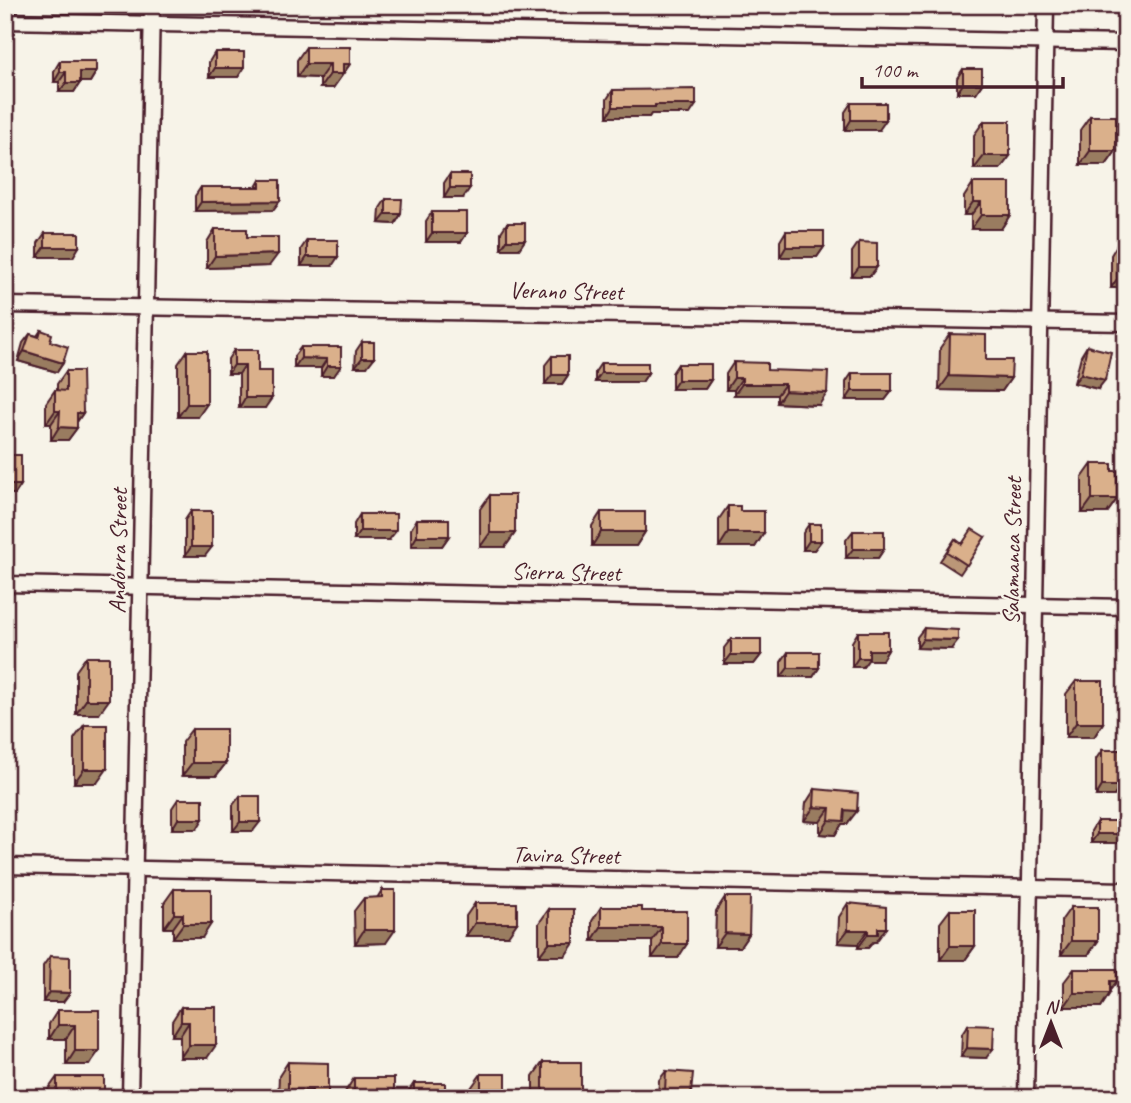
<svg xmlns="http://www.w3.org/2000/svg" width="1131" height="1103" viewBox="0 0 1131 1103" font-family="Caveat,sans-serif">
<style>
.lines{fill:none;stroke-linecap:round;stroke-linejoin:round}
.minor-casing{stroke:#4a1f2b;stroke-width:19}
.minor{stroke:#f7f3e8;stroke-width:14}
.wall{fill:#bb9778;stroke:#4a1f2b;stroke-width:2}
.shaded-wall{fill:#997b61;stroke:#4a1f2b;stroke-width:2}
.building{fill:#dab08b;stroke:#4a1f2b;stroke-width:2}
.labels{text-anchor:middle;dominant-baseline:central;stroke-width:5;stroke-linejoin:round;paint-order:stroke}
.street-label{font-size:24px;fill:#4a1f2b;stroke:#f7f3e8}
</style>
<rect width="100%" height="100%" fill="#f7f3e8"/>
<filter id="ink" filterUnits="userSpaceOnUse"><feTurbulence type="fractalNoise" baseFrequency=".0143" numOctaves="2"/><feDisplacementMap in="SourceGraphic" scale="14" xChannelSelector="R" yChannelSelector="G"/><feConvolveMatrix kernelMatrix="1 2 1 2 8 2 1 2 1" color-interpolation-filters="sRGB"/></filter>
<g filter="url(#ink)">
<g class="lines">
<defs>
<g id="minor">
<polyline points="5,21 1126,43"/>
<polyline points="5,305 1126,323"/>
<polyline points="5,584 1126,607"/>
<polyline points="5,866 1126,890"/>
<polyline points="130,1098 152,5"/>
<polyline points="1026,1098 1046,5"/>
</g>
</defs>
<use href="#minor" class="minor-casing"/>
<use href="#minor" class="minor"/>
</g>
<g class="wall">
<polygon points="1088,5 1112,5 1107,13 1088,13"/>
<polygon points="306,47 350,64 333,88 320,88 320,78 297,77 297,60"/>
<polygon points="215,52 244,68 238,77 209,77 209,62"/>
<polygon points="60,61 96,72 90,82 80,82 74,92 59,92 59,82 54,82 54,71"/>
<polygon points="963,69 982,84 976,93 957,93 957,78"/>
<polygon points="613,90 690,114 651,114 649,117 607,117 607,99"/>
<polygon points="851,103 879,130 845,130 845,112"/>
<polygon points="1090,116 1116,151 1106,165 1080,165 1080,130"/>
<polygon points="984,121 1010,156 1000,169 974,169 974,135"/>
<polygon points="450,174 463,198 444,198 444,183"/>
<polygon points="260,180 273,210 195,211 195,196 201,187 256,187"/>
<polygon points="973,183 1010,215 1001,229 971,229 971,215 964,215 964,197"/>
<polygon points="386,199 401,214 395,224 379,223 380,208"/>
<polygon points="432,212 467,233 461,242 426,242 426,221"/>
<polygon points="507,223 525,240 519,249 501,249 501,232"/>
<polygon points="215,229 247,237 269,266 207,268 207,242"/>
<polygon points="786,231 824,247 817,257 780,257 780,241"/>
<polygon points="45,233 73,257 38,257 38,243"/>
<polygon points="307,240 332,266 301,266 301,249"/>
<polygon points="859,242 877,267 870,276 852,276 852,252"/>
<polygon points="1117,245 1126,288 1111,288 1111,255"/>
<polygon points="41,330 63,363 57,372 18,361 23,343 30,334 37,336"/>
<polygon points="950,334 1011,378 1002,391 939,390 940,348"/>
<polygon points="362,342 367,367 355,367 356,351"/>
<polygon points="1087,346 1098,389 1074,383 1081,356"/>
<polygon points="301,347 341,347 334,376 321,376 321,368 294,368 294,356"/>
<polygon points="234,350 258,371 265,408 239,408 239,374 228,374 228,359"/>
<polygon points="187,351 198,417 178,417 178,364"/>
<polygon points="552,356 568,375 562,384 545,384 545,365"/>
<polygon points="734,362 767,370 819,405 777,403 777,395 734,395 734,390 726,390 726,374"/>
<polygon points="601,363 648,373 642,382 595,382 595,372"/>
<polygon points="678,364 711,380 705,389 672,389 672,373"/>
<polygon points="66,371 83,413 77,422 77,428 68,440 51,440 51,424 46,424 46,403 55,390 57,391 57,384"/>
<polygon points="852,373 892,391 885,400 846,400 846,382"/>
<polygon points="10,455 21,485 15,494 5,494 5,462"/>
<polygon points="1092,464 1117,499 1107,513 1082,513 1082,478"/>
<polygon points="490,495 515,533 505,547 480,547 480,509"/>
<polygon points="728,506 740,511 764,533 755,547 719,547 719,519"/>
<polygon points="191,511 205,556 185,556 185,520"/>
<polygon points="601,512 645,532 636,546 592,546 592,526"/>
<polygon points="360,514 389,540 354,540 354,524"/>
<polygon points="417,519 449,536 442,546 411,546 411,529"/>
<polygon points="809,524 821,541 814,550 803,550 803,533"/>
<polygon points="853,531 884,549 878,558 846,558 846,540"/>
<polygon points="985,537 960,574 940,561 955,539 962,544"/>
<polygon points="924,628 951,649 917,648 917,637"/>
<polygon points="858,632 888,650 882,660 868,660 863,667 852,667 852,642"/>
<polygon points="731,639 761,655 754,664 724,664 724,648"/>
<polygon points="788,652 819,668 813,677 781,677 781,662"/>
<polygon points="86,657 99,714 76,714 76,671"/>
<polygon points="1076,681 1103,723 1094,737 1066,737 1066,694"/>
<polygon points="84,725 97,783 74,783 74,739"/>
<polygon points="192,729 226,763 216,776 182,776 182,742"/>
<polygon points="1102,750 1120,786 1114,796 1096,796 1096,759"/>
<polygon points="815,789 847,824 842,824 835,835 820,834 820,822 804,821 806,803"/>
<polygon points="240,796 253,831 233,831 233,805"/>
<polygon points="178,799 197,829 172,829 172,808"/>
<polygon points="1097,821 1125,834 1118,843 1091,843 1091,831"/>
<polygon points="174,889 202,938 173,938 173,928 164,928 164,903"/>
<polygon points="382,890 386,943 355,944 354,911 364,898 377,898"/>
<polygon points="725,897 749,934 740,947 715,947 716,911"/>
<polygon points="475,903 508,936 466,936 466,916"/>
<polygon points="848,903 876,942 873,942 868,948 858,948 858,944 838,943 839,917"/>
<polygon points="601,907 642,911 687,911 678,958 652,958 652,941 592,941 592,921"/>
<polygon points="1071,907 1098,941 1088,955 1061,955 1061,921"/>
<polygon points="549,909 565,956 539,956 539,923"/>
<polygon points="950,910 975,946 965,960 940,960 940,923"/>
<polygon points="1126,920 1126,958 1123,958 1123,923"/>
<polygon points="50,956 63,1002 43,1002 43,966"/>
<polygon points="1074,969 1117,981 1110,990 1110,993 1101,1007 1064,1007 1064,982"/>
<polygon points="181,1007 207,1058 180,1058 180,1036 172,1036 172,1021"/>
<polygon points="58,1010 99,1010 89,1065 66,1065 66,1039 49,1039 49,1024"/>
<polygon points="968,1025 986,1058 961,1057 962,1034"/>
<polygon points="288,1062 326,1098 278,1098 279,1076"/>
<polygon points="543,1062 581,1098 533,1098 533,1076"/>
<polygon points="666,1071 688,1098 658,1098 659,1080"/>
<polygon points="481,1074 506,1098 471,1098 471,1088"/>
<polygon points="57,1077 104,1098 47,1098 47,1091"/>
<polygon points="354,1078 394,1098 345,1098 345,1092"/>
<polygon points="414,1083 445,1098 408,1098 408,1092"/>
</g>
<g class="shaded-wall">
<polygon points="973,5 990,5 986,11 969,11"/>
<polygon points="1093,5 1112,5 1107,13 1088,13"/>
<polygon points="306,64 330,64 320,78 297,77"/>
<polygon points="343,64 350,64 333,88 320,88 330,74"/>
<polygon points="215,68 244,68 238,77 209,77"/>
<polygon points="60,72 66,72 59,82 54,82"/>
<polygon points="80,72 96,72 90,82 74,82"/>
<polygon points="66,83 80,83 74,92 59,92"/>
<polygon points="963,84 982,84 976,93 957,93"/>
<polygon points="655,105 696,105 690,114 651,114 649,117 607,117 613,107"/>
<polygon points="851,120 886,120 879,130 845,130"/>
<polygon points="1090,151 1116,151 1106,165 1080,165"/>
<polygon points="984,156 1010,156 1000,169 974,169"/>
<polygon points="450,188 470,188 463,198 444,198"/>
<polygon points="280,201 273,210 195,211 201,202"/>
<polygon points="973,202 981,202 971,215 964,215"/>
<polygon points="386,214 401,214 395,224 379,223"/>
<polygon points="981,215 1010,215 1001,229 971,229"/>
<polygon points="432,233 467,233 461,242 426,242"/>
<polygon points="507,240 525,240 519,249 501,249"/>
<polygon points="45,247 79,247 73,257 38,257"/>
<polygon points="786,247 824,247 817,257 780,257"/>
<polygon points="278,254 269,266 207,268 215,256"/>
<polygon points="307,257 338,257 332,266 301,266"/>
<polygon points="859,267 877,267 870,276 852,276"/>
<polygon points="1117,279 1126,279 1126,288 1111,288"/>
<polygon points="24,351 63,363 57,372 18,361"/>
<polygon points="301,358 327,359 321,368 294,368"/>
<polygon points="362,358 374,358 367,367 355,367"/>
<polygon points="234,365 245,365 239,374 228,374"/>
<polygon points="327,366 341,366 334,376 321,376"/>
<polygon points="601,373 648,373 642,382 595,382"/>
<polygon points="1081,374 1105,380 1098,389 1074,383"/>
<polygon points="552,375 568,375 562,384 545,384"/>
<polygon points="949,376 1011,378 1002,391 939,390"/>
<polygon points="734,378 742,378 734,390 726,390"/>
<polygon points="678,380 711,380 705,389 672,389"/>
<polygon points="742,384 785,384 777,395 734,395"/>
<polygon points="785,391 827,393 819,405 777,403"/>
<polygon points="852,391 892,391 885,400 846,400"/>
<polygon points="245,398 272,398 265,408 239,408"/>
<polygon points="187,404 207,404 198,417 178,417"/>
<polygon points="55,411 60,411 51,424 46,424"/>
<polygon points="77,413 83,413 74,426"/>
<polygon points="59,427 77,428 68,440 51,440"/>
<polygon points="10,485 21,485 15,494 5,494 5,492"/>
<polygon points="1092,499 1117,499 1107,513 1082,513"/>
<polygon points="360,531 396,531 389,540 354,540"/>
<polygon points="601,532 645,532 636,546 592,546"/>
<polygon points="490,533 515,533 505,547 480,547"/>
<polygon points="728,533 764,533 755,547 719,547"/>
<polygon points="417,536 449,536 442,546 411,546"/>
<polygon points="809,541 821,541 814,550 803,550"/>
<polygon points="191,547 212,547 205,556 185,556"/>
<polygon points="853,549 884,549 878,558 846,558"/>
<polygon points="923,639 958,640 951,649 917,648"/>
<polygon points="869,650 888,650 882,660 868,660 863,667 852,667 858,658"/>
<polygon points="731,655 761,655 754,664 724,664"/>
<polygon points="788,668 819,668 813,677 781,677"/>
<polygon points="86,700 109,700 99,714 76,714"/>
<polygon points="1076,723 1103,723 1094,737 1066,737"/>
<polygon points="192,763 226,763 216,776 182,776"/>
<polygon points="84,769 107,769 97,783 74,783"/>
<polygon points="1102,786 1120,786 1114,796 1096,796"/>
<polygon points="814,807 830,808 820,822 804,821"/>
<polygon points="845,810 857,811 847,824 842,824 835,835 820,834 829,820"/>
<polygon points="178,819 203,819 197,829 172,829"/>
<polygon points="240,822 260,822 253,831 233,831"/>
<polygon points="1097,834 1125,834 1118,843 1091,843"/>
<polygon points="174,914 183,914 173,928 164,928"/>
<polygon points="475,923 517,923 508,936 466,936"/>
<polygon points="183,924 211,924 202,938 173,938"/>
<polygon points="601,927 662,927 652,941 592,941"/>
<polygon points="878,928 886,928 876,942 873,942 868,948 858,948 868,934"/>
<polygon points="364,930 395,930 386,943 355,944"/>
<polygon points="848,930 868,930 858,944 838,943"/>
<polygon points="725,933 749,934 740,947 715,947"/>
<polygon points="1071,941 1098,941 1088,955 1061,955"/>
<polygon points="549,943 574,943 565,956 539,956"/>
<polygon points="662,944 687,944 678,958 652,958"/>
<polygon points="950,946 975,946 965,960 940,960"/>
<polygon points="1110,981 1117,981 1108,993 1110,993 1101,1007 1064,1007 1074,993"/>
<polygon points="49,992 70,993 63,1002 43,1002"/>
<polygon points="181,1022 189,1022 180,1036 172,1036"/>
<polygon points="58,1025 75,1025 66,1039 49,1039"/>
<polygon points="189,1045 216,1045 207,1058 180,1058"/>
<polygon points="967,1048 993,1049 986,1058 961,1057"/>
<polygon points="75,1051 99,1051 89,1065 66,1065"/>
<polygon points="288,1090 312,1090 307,1098 282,1098"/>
<polygon points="665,1091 691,1093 688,1098 660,1098"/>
<polygon points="543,1093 564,1093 560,1098 539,1098"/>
<polygon points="312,1095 328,1096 326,1098 310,1098"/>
</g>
<g class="building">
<polygon points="306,47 350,47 350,64 343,64 343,74 330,74 330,64 306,64"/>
<rect x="215" y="52" width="29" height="16"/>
<polygon points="60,61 96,61 96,72 80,72 80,83 66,83 66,72 60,72"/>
<rect x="963" y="69" width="19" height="15"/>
<polygon points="696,89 696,105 655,105 655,107 613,107 613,90"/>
<rect x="851" y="103" width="35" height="17"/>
<rect x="1090" y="116" width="26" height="35"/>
<rect x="984" y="121" width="26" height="35"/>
<rect x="450" y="174" width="20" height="14"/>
<polygon points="260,180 280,180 280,201 201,202 201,187 260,187"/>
<polygon points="973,183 1010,183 1010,215 981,215 981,202 973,202"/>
<polygon points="386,199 402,199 401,214 386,214"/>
<rect x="432" y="212" width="35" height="21"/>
<rect x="507" y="223" width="18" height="17"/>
<polygon points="215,229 247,229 247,237 278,237 278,254 215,256"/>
<rect x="786" y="231" width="38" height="16"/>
<rect x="45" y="233" width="34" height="14"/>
<rect x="307" y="240" width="31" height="17"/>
<polygon points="859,242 877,243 877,267 859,267"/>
<rect x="1117" y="245" width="9" height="34"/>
<polygon points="41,330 52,334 50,341 68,347 63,363 24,351 30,334 39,337"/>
<polygon points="950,334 986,335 986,360 1012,360 1011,378 949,376"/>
<rect x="362" y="342" width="12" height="16"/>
<polygon points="1087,346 1111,352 1105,380 1081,374"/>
<polygon points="301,347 341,347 341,366 327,366 327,359 301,358"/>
<polygon points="234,350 258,350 258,371 272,371 272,398 245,398 245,365 234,365"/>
<rect x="187" y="351" width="20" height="53"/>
<rect x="552" y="356" width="16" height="19"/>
<polygon points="734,362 767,363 767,370 828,372 827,393 785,391 785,384 742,384 742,378 734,378"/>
<rect x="601" y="363" width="47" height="10"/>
<rect x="678" y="364" width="33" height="16"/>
<polygon points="66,371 82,371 83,413 77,413 77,428 59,427 60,411 55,411 55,390 66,391"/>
<rect x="852" y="373" width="40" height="18"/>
<rect x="10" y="455" width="11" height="30"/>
<polygon points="1092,464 1112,464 1112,471 1117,471 1117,499 1092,499"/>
<rect x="490" y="495" width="25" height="38"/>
<polygon points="728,506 740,506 740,511 764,511 764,533 728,533"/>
<rect x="191" y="511" width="21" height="36"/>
<rect x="601" y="512" width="44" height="20"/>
<rect x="360" y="514" width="36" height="17"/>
<rect x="417" y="519" width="32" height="17"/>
<rect x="809" y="524" width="12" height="17"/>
<polygon points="972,529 985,537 967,565 947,552 955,539 962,544"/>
<rect x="853" y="531" width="31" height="18"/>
<polygon points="924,628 958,630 958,640 923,639"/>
<polygon points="858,632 888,632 888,650 869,650 869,658 858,658"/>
<rect x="731" y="639" width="30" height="16"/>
<rect x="788" y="652" width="31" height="16"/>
<rect x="86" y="657" width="23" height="43"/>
<rect x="1076" y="681" width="27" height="42"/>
<rect x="84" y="725" width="23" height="44"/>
<rect x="192" y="729" width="34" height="34"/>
<rect x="1102" y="750" width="18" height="36"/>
<polygon points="815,789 858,793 857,811 845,810 844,821 829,820 830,808 814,807"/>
<rect x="240" y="796" width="20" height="26"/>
<rect x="178" y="799" width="25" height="20"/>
<rect x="1097" y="821" width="28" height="13"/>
<polygon points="174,889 211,889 211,924 183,924 183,914 174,914"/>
<polygon points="382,890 395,890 395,930 364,930 364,898 382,897"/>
<polygon points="725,897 750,897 749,934 725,933"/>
<rect x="475" y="903" width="42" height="20"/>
<polygon points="848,903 886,907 886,928 878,928 878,934 868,934 868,930 848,930"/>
<polygon points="601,907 642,907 642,911 687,911 687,944 662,944 662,927 601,927"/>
<rect x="1071" y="907" width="27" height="34"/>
<rect x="549" y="909" width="25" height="34"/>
<rect x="950" y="910" width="25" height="36"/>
<polygon points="50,956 70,957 70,993 49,992"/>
<polygon points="1074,969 1117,969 1117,981 1110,981 1110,993 1074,993"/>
<polygon points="181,1007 216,1007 216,1045 189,1045 189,1022 181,1022"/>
<polygon points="58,1010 99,1010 99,1051 75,1051 75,1025 58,1025"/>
<polygon points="968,1025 994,1026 993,1049 967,1048"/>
<polygon points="288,1062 328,1063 328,1096 312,1095 312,1090 288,1090"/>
<polygon points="543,1062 581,1062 581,1098 564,1098 564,1093 543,1093"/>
<polygon points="666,1071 693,1073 691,1093 665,1091"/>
<rect x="481" y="1074" width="25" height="24"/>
<rect x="57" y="1077" width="47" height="21"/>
<rect x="354" y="1078" width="40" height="20"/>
<rect x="414" y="1083" width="31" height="15"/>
</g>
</g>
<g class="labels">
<g class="street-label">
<text transform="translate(566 291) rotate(1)">Verano Street</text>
<text transform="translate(118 551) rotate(-89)">Andorra Street</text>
<text transform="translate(1012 551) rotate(-89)">Salamanca Street</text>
<text transform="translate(566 572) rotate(1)">Sierra Street</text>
<text transform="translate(566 855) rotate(1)">Tavira Street</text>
</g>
</g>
<rect width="1131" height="1103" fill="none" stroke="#f7f3e8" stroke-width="28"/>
<rect x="14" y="14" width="1103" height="1075" fill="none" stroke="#4a1f2b" stroke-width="2.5" filter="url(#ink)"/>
<g transform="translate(1051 1023)" stroke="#f7f3e8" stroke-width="5" paint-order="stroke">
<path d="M0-5L12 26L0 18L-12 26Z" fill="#4a1f2b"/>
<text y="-10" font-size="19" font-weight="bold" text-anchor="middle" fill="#4a1f2b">N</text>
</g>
<path d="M862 77v10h201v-10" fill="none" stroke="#4a1f2b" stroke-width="3.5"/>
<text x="872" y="77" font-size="21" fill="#4a1f2b" stroke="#f7f3e8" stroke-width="5" paint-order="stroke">100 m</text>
</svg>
